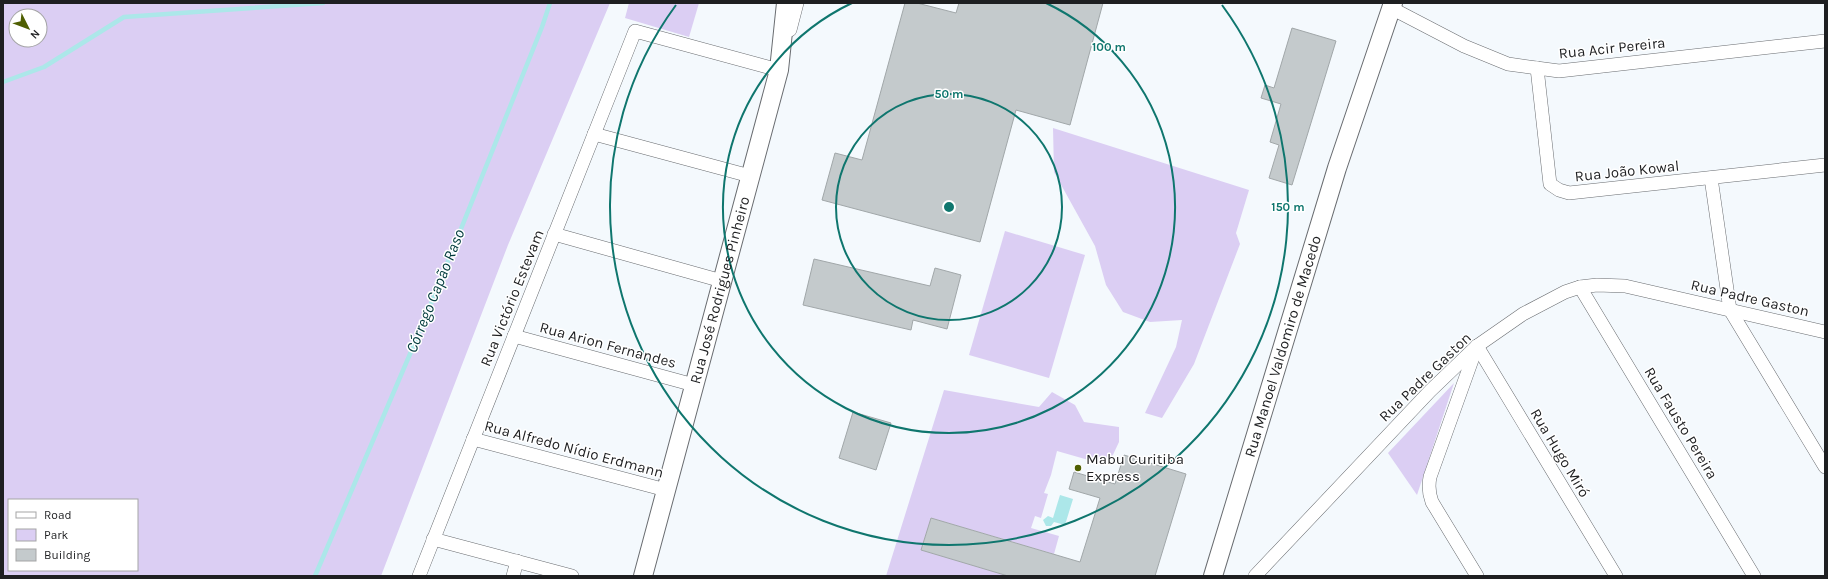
<svg xmlns="http://www.w3.org/2000/svg" width="1828" height="579" viewBox="0 0 1828 579" font-family="Karla,sans-serif">
<style>
.green{fill:#dbcef3;fill-rule:evenodd}
.water{fill:#ace7e9}
.lines{fill:none;stroke-linecap:round;stroke-linejoin:round}
.stream{stroke:#ace7e9;stroke-width:4.5}
.building{fill:#c4cacc;stroke:#a1a7a9}
.street-casing{stroke:#696c70;stroke-width:14}
.secondary-casing{stroke:#696c70;stroke-width:20}
.street{stroke:#fff;stroke-width:13}
.secondary{stroke:#fff;stroke-width:18}
.ring{fill:none;stroke:#0f766e;stroke-width:2}
.poi-dot{fill:#4f5f02;stroke:#fff;stroke-width:1.5}
.labels{text-anchor:middle;dominant-baseline:central;stroke-width:3;stroke-linejoin:round;paint-order:stroke}
.street-label{font-size:15px;fill:#1e1f21;stroke:#fff}
.poi-label{font-size:15px;fill:#1e1f21;stroke:#fff;text-anchor:start}
.water-label{font-size:16px;font-style:italic;fill:#003a3c;stroke:#fff}
.centre{fill:#0f766e;stroke:#fff;stroke-width:2}
.ring-label{font-size:12px;text-anchor:middle;font-weight:bold;fill:#0f766e;stroke:#fff;stroke-width:3;stroke-linejoin:round;paint-order:stroke}
</style>
<rect width="100%" height="100%" fill="#f4f9fd"/>
<g class="green">
<path d="M3 3H610L508 245 381 576H3ZM16 16H40V40H16ZM9 500H137V570H9Z"/>
<polygon points="629,3 699,3 689,37 625,18"/>
<polygon points="1053,128 1249,190 1236,233 1240,244 1194,364 1162,418 1145,413 1176,347 1182,320 1150,322 1123,312 1106,285 1095,246 1054,172"/>
<polygon points="1005,231 1085,255 1049,378 969,355"/>
<polygon points="1454,383 1417,495 1388,453"/>
<polygon points="944,390 1039,407 1052,392 1075,405 1084,422 1119,427 1119,442 1111,459 1099,463 1057,451 1051,475 1044,493 1048,494 1041,518 1035,516 1031,528 1059,536 1054,554 931,518 921,550 1008,576 886,576"/>
</g>
<polygon class="water" points="1060,495 1073,499 1065,525 1054,522 1051,526 1046,526 1043,520 1048,516 1053,518"/>
<g class="lines">
<g class="stream">
<polyline points="3,82 44,67 124,17 323,3"/>
<polyline points="315,576 422,326 542,27 550,3"/>
</g>
</g>
<g class="building">
<polygon points="905,3 917,3 956,13 959,3 1103,3 1070,125 1016,110 980,242 822,200 835,153 862,160"/>
<polygon points="1292,28 1336,41 1292,185 1269,178 1279,145 1270,142 1281,104 1261,98 1265,85 1274,88"/>
<polygon points="814,259 930,286 935,268 961,275 947,329 913,320 911,330 803,305"/>
<polygon points="853,412 891,423 876,470 839,458"/>
<polygon points="1124,455 1186,474 1155,576 1008,576 921,550 931,518 1080,562 1100,498 1069,489 1074,472 1115,484"/>
</g>
<g class="lines">
<defs>
<g id="street">
<polyline points="1391,8 1464,46 1508,64 1559,71 1825,41"/>
<polyline points="790,30 797,3"/>
<polyline points="1537,68 1550,184 1559,190 1569,193 1825,165"/>
<polyline points="594,134 750,176"/>
<polyline points="1711,178 1730,310 1825,467"/>
<polyline points="554,234 722,281"/>
<polyline points="1580,287 1754,576"/>
<polyline points="514,336 694,385"/>
<polyline points="1477,346 1616,576"/>
<path d="M1477 346 1430 477C1428 487 1429 494 1432 502L1477 576"/>
<polyline points="473,439 666,490"/>
<polyline points="433,539 572,576"/>
<polyline points="419,576 635,31 779,70 781,62"/>
<polyline points="513,576 517,561"/>
<polyline points="1255,576 1430,391 1477,346 1523,314 1565,292 1580,287 1597,285 1625,286 1825,332"/>
</g>
<g id="secondary">
<path id="s1" d="M643 576 779 70 786 3"/>
<path id="s2" d="M1213 576 1337 168 1393 3"/>
</g>
</defs>
<use href="#street" class="street-casing"/>
<use href="#secondary" class="secondary-casing"/>
<use href="#street" class="street"/>
<use href="#secondary" class="secondary"/>
</g>
<g class="ring">
<circle cx="949" cy="207" r="113"/>
<path d="M1046 3A226 226 0 1 1 852 3"/>
<path d="M1222 5A339 339 0 1 1 676 5"/>
</g>
<circle class="poi-dot" cx="1078" cy="468" r="4"/>
<g class="labels">
<g class="street-label">
<text transform="translate(1612 48) rotate(-6)">Rua Acir Pereira</text>
<text transform="translate(1627 171) rotate(-6)">Rua João Kowal</text>
<text stroke="none"><textPath href="#s1" startOffset="296">Rua José Rodrigues Pinheiro</textPath></text>
<text transform="translate(512 298) rotate(-68)">Rua Victório Estevam</text>
<text transform="translate(1750 298) rotate(13)">Rua Padre Gaston</text>
<text transform="translate(608 345) rotate(15)">Rua Arion Fernandes</text>
<text stroke="none"><textPath href="#s2" startOffset="240">Rua Manoel Valdomiro de Macedo</textPath></text>
<text transform="translate(1425 377) rotate(-44)">Rua Padre Gaston</text>
<text transform="translate(1681 423) rotate(59)">Rua Fausto Pereira</text>
<text transform="translate(574 449) rotate(15)">Rua Alfredo Nídio Erdmann</text>
<text transform="translate(1560 453) rotate(59)">Rua Hugo Miró</text>
</g>
<g class="poi-label">
<text x="1086" y="459">Mabu Curitiba<tspan x="1086" dy="17">Express</tspan></text>
</g>
<g class="water-label">
<text transform="translate(435 291) rotate(-68)">Córrego Capão Raso</text>
</g>
</g>
<circle cx="949" cy="207" r="6" class="centre"/>
<g class="ring-label">
<text x="1109" y="51">100 m</text>
<text x="949" y="98">50 m</text>
<text x="1288" y="211">150 m</text>
</g>
<rect width="1828" height="579" fill="none" stroke="#1e1f21" stroke-width="8"/>
<rect x="8" y="499" width="130" height="72" fill="#ffffff" stroke="#a5a5a6"/>
<rect x="16" y="512" width="20" height="6" fill="#ffffff" stroke="#a5a5a6"/>
<text x="44" y="519" font-size="12" fill="#1e1f21">Road</text>
<rect x="16" y="529" width="20" height="12" fill="#dbcef3" stroke="#a5a5a6"/>
<text x="44" y="539" font-size="12" fill="#1e1f21">Park</text>
<rect x="16" y="549" width="20" height="12" fill="#c4cacc" stroke="#a5a5a6"/>
<text x="44" y="559" font-size="12" fill="#1e1f21">Building</text>
<g transform="translate(28 28) rotate(132)"><circle r="19" fill="#ffffff" stroke="#a5a5a6"/>
<path d="M0-3L7 15L0 10L-7 15Z" fill="#4f5f02"/>
<text y="-6" font-size="11" font-weight="bold" text-anchor="middle" fill="#1e1f21">N</text>
</g>
</svg>
